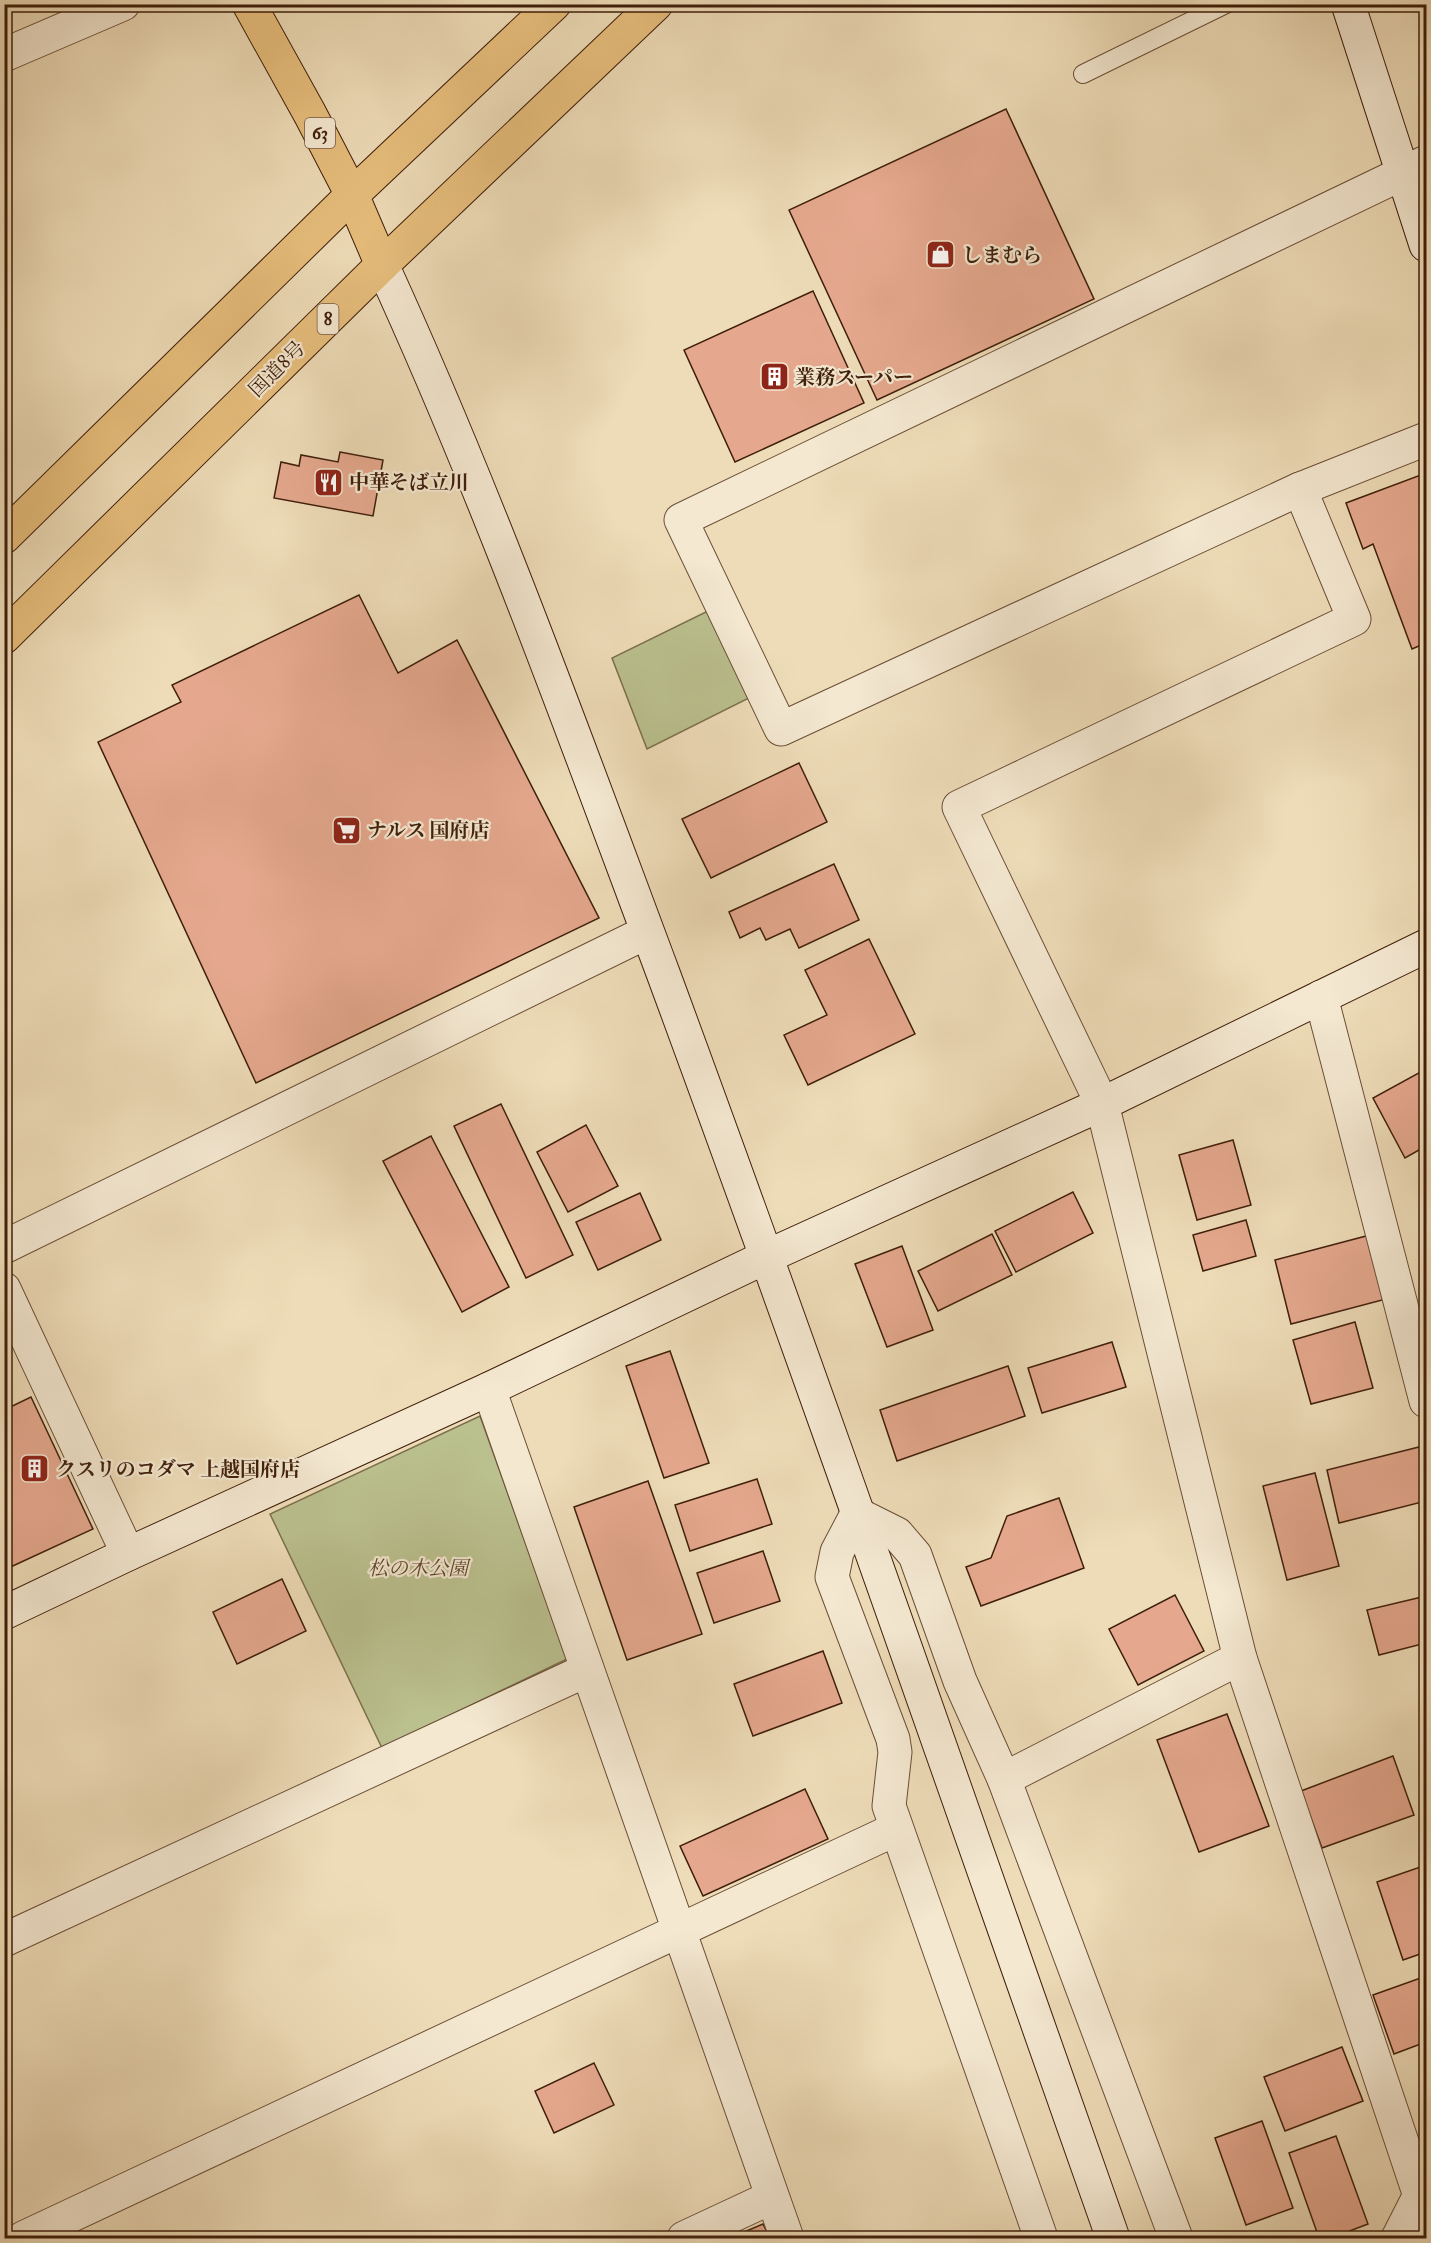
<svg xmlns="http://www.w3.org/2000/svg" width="1431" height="2243" viewBox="0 0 1431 2243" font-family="'IM FELL Double Pica','Noto Serif JP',serif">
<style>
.green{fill:#bac08e;stroke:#7c6f4c;stroke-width:1.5}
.building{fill:#e5a88e;stroke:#3f1e0a;stroke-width:1.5}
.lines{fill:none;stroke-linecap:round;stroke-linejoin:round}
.lane-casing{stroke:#6b4e36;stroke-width:20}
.street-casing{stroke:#6b4e36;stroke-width:35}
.secondary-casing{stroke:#3f1e0a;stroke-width:35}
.primary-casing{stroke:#3f1e0a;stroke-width:35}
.highway-casing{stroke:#3f1e0a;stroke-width:35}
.lane{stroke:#f4e8d1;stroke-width:18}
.street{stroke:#f4e8d1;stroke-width:33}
.secondary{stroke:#f4e8d1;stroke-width:33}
.primary{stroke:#e7be7c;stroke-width:33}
.highway{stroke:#e7be7c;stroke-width:33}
.labels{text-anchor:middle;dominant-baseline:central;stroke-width:4.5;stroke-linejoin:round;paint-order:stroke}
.shield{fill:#f4e8d1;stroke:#755b46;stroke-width:1.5}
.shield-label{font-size:18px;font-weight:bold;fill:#3f1e0a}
.poi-label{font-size:20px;font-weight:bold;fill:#3f1e0a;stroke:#f4e8d1;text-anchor:start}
.street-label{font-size:20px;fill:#3f1e0a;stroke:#f4e8d1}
.park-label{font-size:20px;font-style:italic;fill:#5e462b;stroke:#f4e8d1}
</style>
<rect width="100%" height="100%" fill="#eedcb8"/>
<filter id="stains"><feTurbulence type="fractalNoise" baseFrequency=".00333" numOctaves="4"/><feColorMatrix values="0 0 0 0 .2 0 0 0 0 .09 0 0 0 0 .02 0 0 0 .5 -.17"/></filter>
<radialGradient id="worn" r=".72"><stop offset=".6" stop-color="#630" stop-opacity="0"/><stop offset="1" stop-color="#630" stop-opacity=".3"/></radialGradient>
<g class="green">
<polygon points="712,609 753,696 647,749 612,658"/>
<polygon points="480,1416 567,1659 382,1748 270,1514"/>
</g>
<g class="building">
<polygon points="1006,109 1094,299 877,400 789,210"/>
<polygon points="813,291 864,403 735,462 684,350"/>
<polygon points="340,452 383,460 373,516 274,498 281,462 299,466 301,455 338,462"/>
<polygon points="1426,473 1426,643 1412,649 1373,544 1363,549 1346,503"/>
<polygon points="359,595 398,673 457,640 599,918 256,1083 98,742 181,702 172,685"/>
<polygon points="799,763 827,822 711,878 682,819"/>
<polygon points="834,864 859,920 799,948 790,929 766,940 760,928 740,938 729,912"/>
<polygon points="869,939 915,1034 808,1085 784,1035 827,1015 805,970"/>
<polygon points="1426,1069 1426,1146 1405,1158 1373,1098"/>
<polygon points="501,1104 573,1255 526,1278 454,1126"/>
<polygon points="586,1125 618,1186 568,1212 537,1152"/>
<polygon points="431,1136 509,1287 462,1312 383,1161"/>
<polygon points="1233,1140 1251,1205 1197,1220 1179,1155"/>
<polygon points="1073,1192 1093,1233 1016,1272 995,1231"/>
<polygon points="640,1193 661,1240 598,1270 576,1222"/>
<polygon points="1246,1220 1256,1256 1203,1271 1193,1235"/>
<polygon points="992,1234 1012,1275 938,1311 918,1271"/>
<polygon points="1370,1235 1386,1299 1291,1324 1275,1260"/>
<polygon points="902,1246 933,1330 887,1347 855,1264"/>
<polygon points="1355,1322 1373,1388 1311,1404 1293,1340"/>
<polygon points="1112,1342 1126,1387 1042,1413 1028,1368"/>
<polygon points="670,1351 709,1463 664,1478 626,1366"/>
<polygon points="1008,1366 1025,1416 897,1461 880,1410"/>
<polygon points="31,1397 93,1529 4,1570 4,1410"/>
<polygon points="1423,1446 1426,1463 1426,1501 1339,1523 1327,1470"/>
<polygon points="1315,1473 1339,1566 1287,1580 1263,1486"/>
<polygon points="757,1479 772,1524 690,1551 675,1505"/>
<polygon points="648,1481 702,1634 627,1660 574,1507"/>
<polygon points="1059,1498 1084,1568 981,1606 966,1567 991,1558 1007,1516"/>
<polygon points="763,1551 780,1601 714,1623 697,1573"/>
<polygon points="282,1579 306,1631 237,1664 213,1612"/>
<polygon points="1175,1595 1204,1651 1138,1685 1109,1629"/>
<polygon points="1426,1596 1426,1643 1379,1655 1367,1610"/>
<polygon points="823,1651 842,1703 753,1736 734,1684"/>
<polygon points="1227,1714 1269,1826 1199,1852 1157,1740"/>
<polygon points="1393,1756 1414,1815 1322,1848 1301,1791"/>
<polygon points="805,1789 828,1839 703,1896 680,1846"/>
<polygon points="1426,1865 1426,1952 1403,1960 1377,1882"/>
<polygon points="1426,1976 1426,2042 1394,2054 1373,1995"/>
<polygon points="1342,2047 1363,2101 1285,2131 1264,2077"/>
<polygon points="594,2063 614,2105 554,2133 535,2091"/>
<polygon points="1262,2121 1293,2208 1246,2225 1215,2138"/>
<polygon points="1336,2136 1368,2224 1331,2238 1319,2238 1289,2153"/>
<polygon points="763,2224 770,2238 730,2238"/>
<polygon points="1302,2232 1304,2238 1284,2238"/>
</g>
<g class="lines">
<defs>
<polyline id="lane" points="1083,74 1226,4"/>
<g id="street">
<polyline points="4,55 123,4"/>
<polyline points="1426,162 681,520 781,729 1300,489 1426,439"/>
<polyline points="1300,489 1354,619 959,807 1102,1104 1240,1658 1420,2196"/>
<polyline points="1321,997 1426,1401"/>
<polyline points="4,1247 647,932"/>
<polyline points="4,1289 128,1554"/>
<polyline points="489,1389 787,2238"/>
<polyline points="1004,1779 1240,1658"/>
<polyline points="4,1940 587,1670"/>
<polyline points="23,2238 896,1829"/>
<polyline points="684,2238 772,2197"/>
<polyline points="1041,2238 889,1806 895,1752 893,1739 832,1577 837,1552 857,1514 897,1534 915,1555 960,1681 1004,1779 1176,2238"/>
<polyline points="1398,2238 1426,2183"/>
</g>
<g id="secondary">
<polyline points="1348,4 1426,245"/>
<path d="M382 265C488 496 574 735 663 973 818 1393 964 1816 1113 2238"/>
<polyline points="4,1613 128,1554 489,1389 768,1256 1102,1104 1426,946"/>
</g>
<polyline id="primary" points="249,4 310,114 352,195 382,265"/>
<g id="highway">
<polyline points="4,537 352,195 554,4"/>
<polyline points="4,637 382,265 656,4"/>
</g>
</defs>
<use href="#lane" class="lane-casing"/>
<use href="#street" class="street-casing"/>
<use href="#secondary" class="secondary-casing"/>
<use href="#primary" class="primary-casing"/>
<use href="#highway" class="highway-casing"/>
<use href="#lane" class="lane"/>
<use href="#street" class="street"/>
<use href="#secondary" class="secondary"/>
<use href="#primary" class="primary"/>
<use href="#highway" class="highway"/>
</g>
<defs>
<symbol id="shop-square" viewBox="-11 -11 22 22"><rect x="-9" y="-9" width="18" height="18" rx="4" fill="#8f2418" stroke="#f4e8d1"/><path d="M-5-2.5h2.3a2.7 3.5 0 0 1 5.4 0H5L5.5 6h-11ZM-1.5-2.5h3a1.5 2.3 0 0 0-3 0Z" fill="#fff"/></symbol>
<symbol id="building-square" viewBox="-11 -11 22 22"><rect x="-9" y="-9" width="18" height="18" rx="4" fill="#8f2418" stroke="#f4e8d1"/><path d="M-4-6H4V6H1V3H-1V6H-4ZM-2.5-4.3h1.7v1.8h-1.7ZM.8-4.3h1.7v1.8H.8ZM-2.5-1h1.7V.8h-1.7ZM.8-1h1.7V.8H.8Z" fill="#fff"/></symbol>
<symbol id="restaurant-square" viewBox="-11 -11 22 22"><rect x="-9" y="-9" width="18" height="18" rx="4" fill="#8f2418" stroke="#f4e8d1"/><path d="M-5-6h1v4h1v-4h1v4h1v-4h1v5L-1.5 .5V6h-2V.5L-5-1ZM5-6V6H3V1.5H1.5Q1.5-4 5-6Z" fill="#fff"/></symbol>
<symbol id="supermarket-square" viewBox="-11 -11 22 22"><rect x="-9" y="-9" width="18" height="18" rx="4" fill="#8f2418" stroke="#f4e8d1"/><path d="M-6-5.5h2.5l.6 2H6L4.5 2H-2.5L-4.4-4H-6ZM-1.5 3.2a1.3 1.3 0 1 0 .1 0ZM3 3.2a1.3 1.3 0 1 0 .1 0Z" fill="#fff"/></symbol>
</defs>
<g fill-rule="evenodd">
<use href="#shop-square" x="924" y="238" width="33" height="33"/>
<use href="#building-square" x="758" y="360" width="33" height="33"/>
<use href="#restaurant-square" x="312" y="466" width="33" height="33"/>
<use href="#supermarket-square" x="330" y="814" width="33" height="33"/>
<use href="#building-square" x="18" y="1452" width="33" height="33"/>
</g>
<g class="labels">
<g class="shield">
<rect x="305" y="118" width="30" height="30" rx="4.5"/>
<rect x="317.5" y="304" width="21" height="30" rx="4.5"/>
</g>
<g class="shield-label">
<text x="320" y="133">63</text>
<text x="328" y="319">8</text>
</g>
<g class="poi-label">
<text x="962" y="255">しまむら</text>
<text x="795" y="377">業務スーパー</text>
<text x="349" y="482">中華そば立川</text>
<text x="367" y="830">ナルス 国府店</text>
<text x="56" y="1469">クスリのコダマ 上越国府店</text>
</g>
<g class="street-label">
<text transform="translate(277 369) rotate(-45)">国道8号</text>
</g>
<g class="park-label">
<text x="418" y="1568">松の木公園</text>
</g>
</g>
<rect width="1431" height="2243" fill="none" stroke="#eedcb8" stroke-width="24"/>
<rect x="6" y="6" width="1419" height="2231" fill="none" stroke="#3f1e0a" stroke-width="3"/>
<rect x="12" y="12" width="1407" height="2219" fill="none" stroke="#3f1e0a" stroke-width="1.5"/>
<rect width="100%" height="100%" filter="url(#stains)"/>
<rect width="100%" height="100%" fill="url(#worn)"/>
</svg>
